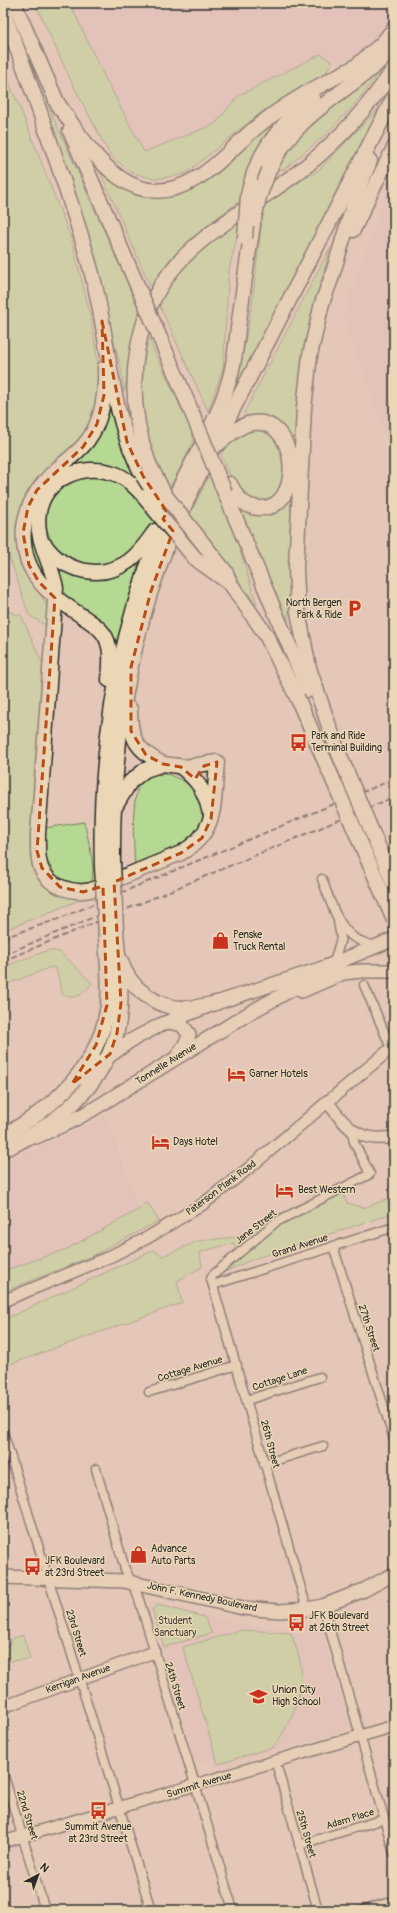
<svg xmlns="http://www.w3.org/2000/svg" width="397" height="1913" viewBox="0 0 397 1913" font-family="Pangolin,sans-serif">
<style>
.built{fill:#dfbcba}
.green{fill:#b5d892;stroke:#70825e}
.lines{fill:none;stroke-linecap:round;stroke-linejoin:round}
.street-casing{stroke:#2b2b2b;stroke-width:11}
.secondary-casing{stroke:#2b2b2b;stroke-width:14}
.primary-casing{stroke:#2b2b2b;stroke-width:16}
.highway-casing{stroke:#2b2b2b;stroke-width:17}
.street{stroke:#ebd7b5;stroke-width:8}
.secondary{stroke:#ebd7b5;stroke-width:11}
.primary{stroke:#ebd7b5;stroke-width:13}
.highway{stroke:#ebd7b5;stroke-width:14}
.rail{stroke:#2b2b2b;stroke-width:2;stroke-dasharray:6 3;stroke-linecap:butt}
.highway-bridge-casing{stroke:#2b2b2b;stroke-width:17;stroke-linecap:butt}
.highway-bridge{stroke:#ebd7b5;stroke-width:14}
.marked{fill:none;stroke:#b94e14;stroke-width:3;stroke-dasharray:8 5;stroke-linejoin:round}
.labels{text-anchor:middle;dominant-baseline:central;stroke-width:3;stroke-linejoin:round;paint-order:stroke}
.poi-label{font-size:10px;fill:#2b2b2b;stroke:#ebd7b5;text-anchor:start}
.street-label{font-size:10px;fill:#2b2b2b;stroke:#ebd7b5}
.park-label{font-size:10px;fill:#40453a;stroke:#ebd7b5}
</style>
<rect width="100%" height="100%" fill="#e4c7b8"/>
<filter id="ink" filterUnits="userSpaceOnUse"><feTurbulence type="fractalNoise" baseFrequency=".025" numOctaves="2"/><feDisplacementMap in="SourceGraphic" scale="8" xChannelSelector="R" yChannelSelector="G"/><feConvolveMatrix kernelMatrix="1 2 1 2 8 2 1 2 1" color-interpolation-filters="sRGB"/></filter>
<g filter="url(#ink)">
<g class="built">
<polygon points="70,3 394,3 394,24 354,59 332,62 321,54 238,96 215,124 144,152 99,66"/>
<polygon points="394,175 394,458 343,316"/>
<polygon points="107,1117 138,1210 67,1249 6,1270 3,1264 3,1164"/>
<polygon points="150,1602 251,1627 286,1629 319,1623 350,1728 216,1768 213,1758 201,1762 199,1757 195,1758"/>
</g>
<g class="green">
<polygon points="35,3 70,3 99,66 144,152 215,124 238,96 321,54 332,62 322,78 263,111 185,174 156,179 132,173 110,155 73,85"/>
<polygon points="385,66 353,106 323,137 283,170 276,169 295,142 334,104"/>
<polygon points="3,70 19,105 72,241 92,322 100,381 95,414 81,442 30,491 16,525 19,563 45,602 50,617 45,625 29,615 5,544 3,545"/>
<polygon points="36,79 142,315 124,392 121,369 85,227"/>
<polygon points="384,103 237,387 252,304 264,203 319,170"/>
<path d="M279 116C259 146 247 165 240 201L211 222 179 252 152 290 98 167 147 196 180 194 211 178Z"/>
<polygon points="242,216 229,270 223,368 208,411 158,302 177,276 206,244"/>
<polygon points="330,248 309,328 297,450 288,438 264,418 246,416 244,413"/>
<path d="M146 333 195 438 169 490C138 435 138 393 146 333Z"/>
<path d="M108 399H110L120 439 146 492 145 494C138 485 131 476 121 471 85 454 40 475 35 515 32 537 44 559 50 580L51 585 48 586C24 557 19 516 45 486 58 471 75 460 88 446 100 433 104 415 108 399Z"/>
<path d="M248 429C268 429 281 439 285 459 287 468 282 481 281 490L266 502 250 500 235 486 221 454 227 444Z"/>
<polygon points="210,473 238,544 257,605 189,517"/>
<path d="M84 477C123 476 133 493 157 519 151 530 143 543 134 552 130 555 123 557 118 560 55 590 11 498 84 477Z"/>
<polygon points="233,497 279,507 290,498 292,545 288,621"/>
<polygon points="136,561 139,563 113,656 100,624 71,599 60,596 57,563 70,571"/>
<path d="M3 610C10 611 14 615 21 615L46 671 33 861 52 891 82 899 3 931Z"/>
<path d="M167 774C193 784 197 788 206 814L193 839 135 869C134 841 130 808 140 781L151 775Z"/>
<path d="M84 822C87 835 98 873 90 884L73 883 57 877 45 858V828Z"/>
<path d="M49 950 60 952 92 983C85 993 75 1002 62 994L56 969 51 967 3 986V967Z"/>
<polygon points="343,1194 347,1203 364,1208 387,1199 391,1214 253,1259 218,1275 236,1251 234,1243 200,1252 202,1267 177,1281 182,1303 5,1366 3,1361 3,1320 154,1250 163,1256 198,1241 235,1237 272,1216"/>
<polygon points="147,1202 159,1221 92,1256 3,1292 3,1264 6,1270 67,1249 138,1210"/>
<polygon points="158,1605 204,1617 212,1633 164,1647 152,1609"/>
<path d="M242 1630 291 1633C295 1644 300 1657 301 1669 304 1697 289 1724 274 1747L218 1764 183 1647Z"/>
<polygon points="23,1635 30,1659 9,1661 4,1647 9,1645 11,1639"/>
</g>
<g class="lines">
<defs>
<g id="street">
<path d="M322 879C329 897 336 924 353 937 359 941 368 944 375 947"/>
<polyline points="334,963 341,938 338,921"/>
<polyline points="364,985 391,1048"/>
<polyline points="333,1246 394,1439"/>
<polyline points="213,1285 394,1227"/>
<polyline points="149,1392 237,1365"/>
<polyline points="247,1400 320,1377"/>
<polyline points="3,1432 151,1910"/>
<polyline points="264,1464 323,1446"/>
<polyline points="96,1469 125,1569 138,1596 233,1910"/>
<polyline points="323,1606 394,1853"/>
<polyline points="307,1609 211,1279 213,1275 276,1222 370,1174 354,1142 352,1132"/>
<polyline points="276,1763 318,1910"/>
<polyline points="3,1773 45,1910"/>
<polyline points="299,1845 384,1819"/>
<polyline points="363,1910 394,1901"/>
</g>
<g id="secondary">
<path d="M327 1101C346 1128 359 1143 394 1137"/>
<polyline points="3,1301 109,1257 147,1238 203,1204 249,1168 394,1046"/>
<polyline points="3,1707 154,1652"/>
<polyline points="3,1842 394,1726"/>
</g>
<g id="primary">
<polyline points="353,68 381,44 394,28"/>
<polyline points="366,203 394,147"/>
<polyline points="302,991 343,973 361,971 394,971"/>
<polyline points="169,1022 182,1025 189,1034 187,1041 178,1055"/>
<polyline points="79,1078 130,1041 160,1025 216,1003 323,968 394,939"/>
<polyline points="36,1137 70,1122 92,1110 251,1012 298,986 323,968"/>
<polyline points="3,1577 124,1581 243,1608 279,1611 307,1609 323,1606 364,1590 394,1574"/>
</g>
<g id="highway">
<polyline points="14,3 60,109"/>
<path d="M3 13C22 58 37 104 53 150 68 195 84 240 95 286 110 349 111 418 143 476"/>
<path d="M56 101C89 148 129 220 197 178 218 166 234 146 252 131 282 105 318 86 353 68"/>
<polyline points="70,131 137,285"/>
<path d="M269 170C297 109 352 93 394 47"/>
<path d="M251 183C260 147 285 120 313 99"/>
<polyline points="353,230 366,203"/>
<polyline points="160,338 190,408"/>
<path d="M105 367C106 392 103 419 88 440 80 451 68 460 57 469 35 489 21 513 24 543 27 579 54 598 82 616 89 621 98 626 103 633 113 646 110 665 109 680"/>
<path d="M218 444C227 437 237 427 248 424 299 410 306 511 259 508 243 507 236 496 230 484"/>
<path d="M149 464C122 391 131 303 192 249 226 218 268 196 305 167 339 140 369 106 394 69"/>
<polyline points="225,493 308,690"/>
<path d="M45 545C64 572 101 581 129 561 140 553 147 542 155 531"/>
<polyline points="209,551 225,571 230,583 266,635 297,697"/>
<polyline points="194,557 200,562 228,582"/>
<path d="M130 709C130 739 136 750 163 764"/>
<polyline points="337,749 309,668 298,612 296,568 304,408 310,355 322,303 331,279 359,187 370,161"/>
<path d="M181 767C196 779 205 790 209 810"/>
<path d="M114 809 130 782 145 770 163 764 185 767 217 762C213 801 219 832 181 853L91 890C73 894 49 887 41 868 37 857 38 845 38 834L56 588C52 563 34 539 39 512 45 478 83 463 113 473 126 477 135 487 144 496"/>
<path d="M113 863C112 763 124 664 158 570 169 537 184 506 199 475L394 97"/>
<path d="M102 867C98 742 120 623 170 508 188 466 215 428 228 384 234 366 236 347 238 328 243 294 247 259 253 225"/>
<path d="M121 961C129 989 159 1010 188 1008 197 1008 207 1005 216 1003"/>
<path d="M3 1136C54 1108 101 1065 108 1004 110 982 107 959 106 936"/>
<path d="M3 1150C59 1125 116 1076 120 1010 122 984 118 957 116 931"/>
</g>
</defs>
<use href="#street" class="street-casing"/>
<use href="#secondary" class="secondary-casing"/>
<use href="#primary" class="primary-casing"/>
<use href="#highway" class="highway-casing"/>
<use href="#street" class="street"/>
<use href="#secondary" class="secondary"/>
<use href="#primary" class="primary"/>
<use href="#highway" class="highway"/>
<g class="rail">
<polyline points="3,938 58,919 394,779"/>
<polyline points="3,955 111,910"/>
<polyline points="3,961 394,797"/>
</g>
<defs>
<g id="highway-bridge">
<polyline points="254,219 259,197 269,170"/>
<polyline points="245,238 248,195 251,183"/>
<polyline points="137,285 160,338"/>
<polyline points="190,408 225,493"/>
<polyline points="149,464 165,495 209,551"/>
<polyline points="143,476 159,501"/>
<polyline points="144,497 194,557"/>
<polyline points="297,697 394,920"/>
<polyline points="337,749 394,884"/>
<polyline points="113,863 116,931"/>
<polyline points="102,867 106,936"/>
</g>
</defs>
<use href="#highway-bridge" class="highway-bridge-casing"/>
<use href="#highway-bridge" class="highway-bridge"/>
</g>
</g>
<path d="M0 0H397V1913H0ZM102 321 127 442 143 476 167 512 163 519 173 531 151 591 131 667V731L146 755 163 764 181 767 195 779 204 766 217 762 211 819 202 838 181 853 114 882 121 1003 117 1033 110 1054 72 1084 96 1045 107 1005 103 886 83 892 60 887 42 868 37 851 55 598 39 582 29 565 23 533 28 507 37 490 83 447 97 424 104 395Z" fill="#e4c7b8" fill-opacity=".55" fill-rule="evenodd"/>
<path class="marked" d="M102 321 127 442 143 476 167 512 163 519 173 531 151 591 131 667V731L146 755 163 764 181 767 195 779 204 766 217 762 211 819 202 838 181 853 114 882 121 1003 117 1033 110 1054 72 1084 96 1045 107 1005 103 886 83 892 60 887 42 868 37 851 55 598 39 582 29 565 23 533 28 507 37 490 83 447 97 424 104 395Z"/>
<defs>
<symbol id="parking-bare" viewBox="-9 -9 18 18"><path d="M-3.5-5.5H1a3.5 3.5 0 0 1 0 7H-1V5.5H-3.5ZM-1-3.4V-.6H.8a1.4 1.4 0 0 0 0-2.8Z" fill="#c8321e" stroke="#ebd7b5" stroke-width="2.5" paint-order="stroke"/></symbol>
<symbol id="bus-bare" viewBox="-9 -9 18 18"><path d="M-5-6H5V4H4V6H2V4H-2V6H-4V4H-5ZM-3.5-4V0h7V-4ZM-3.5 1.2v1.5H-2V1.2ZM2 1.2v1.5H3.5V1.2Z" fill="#c8321e" stroke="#ebd7b5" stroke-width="2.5" paint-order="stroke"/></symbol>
<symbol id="shop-bare" viewBox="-9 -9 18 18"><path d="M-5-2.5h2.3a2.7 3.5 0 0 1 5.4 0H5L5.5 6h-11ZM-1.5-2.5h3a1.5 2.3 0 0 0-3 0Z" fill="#c8321e" stroke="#ebd7b5" stroke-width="2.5" paint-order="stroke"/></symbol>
<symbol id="hotel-bare" viewBox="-9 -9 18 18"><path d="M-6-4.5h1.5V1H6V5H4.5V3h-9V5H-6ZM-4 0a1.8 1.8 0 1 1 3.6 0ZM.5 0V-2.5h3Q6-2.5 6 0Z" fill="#c8321e" stroke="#ebd7b5" stroke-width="2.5" paint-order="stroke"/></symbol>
<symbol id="school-bare" viewBox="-9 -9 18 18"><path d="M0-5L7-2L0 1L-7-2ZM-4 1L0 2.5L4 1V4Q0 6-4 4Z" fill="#c8321e" stroke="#ebd7b5" stroke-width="2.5" paint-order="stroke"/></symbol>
</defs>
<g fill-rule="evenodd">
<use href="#parking-bare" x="342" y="596" width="25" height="25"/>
<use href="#bus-bare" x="286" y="730" width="25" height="25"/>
<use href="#shop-bare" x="208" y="928" width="25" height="25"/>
<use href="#hotel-bare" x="224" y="1062" width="25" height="25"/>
<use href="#hotel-bare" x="148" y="1130" width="25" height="25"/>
<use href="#hotel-bare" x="272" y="1178" width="25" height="25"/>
<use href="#shop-bare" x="126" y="1542" width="25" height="25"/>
<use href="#bus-bare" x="20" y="1554" width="25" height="25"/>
<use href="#bus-bare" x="284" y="1610" width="25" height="25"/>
<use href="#school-bare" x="246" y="1684" width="25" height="25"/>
<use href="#bus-bare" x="86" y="1798" width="25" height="25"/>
</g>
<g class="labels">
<g class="poi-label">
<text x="342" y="603" text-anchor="end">North Bergen<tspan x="342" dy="12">Park &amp; Ride</tspan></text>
<text x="311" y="736">Park and Ride<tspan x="311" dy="12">Terminal Building</tspan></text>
<text x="233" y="935">Penske<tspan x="233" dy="12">Truck Rental</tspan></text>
<text x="249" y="1074">Garner Hotels</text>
<text x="173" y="1142">Days Hotel</text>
<text x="298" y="1190">Best Western</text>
<text x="151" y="1549">Advance<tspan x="151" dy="12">Auto Parts</tspan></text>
<text x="45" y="1561">JFK Boulevard<tspan x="45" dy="12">at 23rd Street</tspan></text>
<text x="309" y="1616">JFK Boulevard<tspan x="309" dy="12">at 26th Street</tspan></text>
<text x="272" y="1690">Union City<tspan x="272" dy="12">High School</tspan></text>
<text x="98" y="1827" text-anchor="middle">Summit Avenue<tspan x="98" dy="12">at 23rd Street</tspan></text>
</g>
<g class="street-label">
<text transform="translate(166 1064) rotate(-32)">Tonnelle Avenue</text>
<text transform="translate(221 1188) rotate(-37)">Paterson Plank Road</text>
<text transform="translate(256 1227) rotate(-38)">Jane Street</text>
<text transform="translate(300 1246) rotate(-18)">Grand Avenue</text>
<text transform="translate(369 1328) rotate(72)">27th Street</text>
<text transform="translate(190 1369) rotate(-17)">Cottage Avenue</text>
<text transform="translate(280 1379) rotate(-18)">Cottage Lane</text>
<text transform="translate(270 1444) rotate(75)">26th Street</text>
<text transform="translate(202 1597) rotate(12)">John F. Kennedy Boulevard</text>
<text transform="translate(76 1633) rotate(73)">23rd Street</text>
<text transform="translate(78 1679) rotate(-20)">Kerrigan Avenue</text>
<text transform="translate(175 1686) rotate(73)">24th Street</text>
<text transform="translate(199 1785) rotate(-17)">Summit Avenue</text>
<text transform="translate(27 1815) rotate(73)">22nd Street</text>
<text transform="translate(350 1819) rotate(-17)">Adam Place</text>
<text transform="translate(306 1834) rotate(74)">25th Street</text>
</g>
<g class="park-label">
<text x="175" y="1621">Student<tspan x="175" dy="12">Sanctuary</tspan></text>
</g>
</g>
<rect width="397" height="1913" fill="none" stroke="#ebd7b5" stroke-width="16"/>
<rect x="8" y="8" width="381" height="1897" fill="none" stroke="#2b2b2b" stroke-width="1.5" filter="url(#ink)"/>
<g transform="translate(38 1875) rotate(41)" stroke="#ebd7b5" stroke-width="3" paint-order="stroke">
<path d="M0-3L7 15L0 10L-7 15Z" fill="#2b2b2b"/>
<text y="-6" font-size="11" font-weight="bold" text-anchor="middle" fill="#2b2b2b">N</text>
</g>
</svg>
